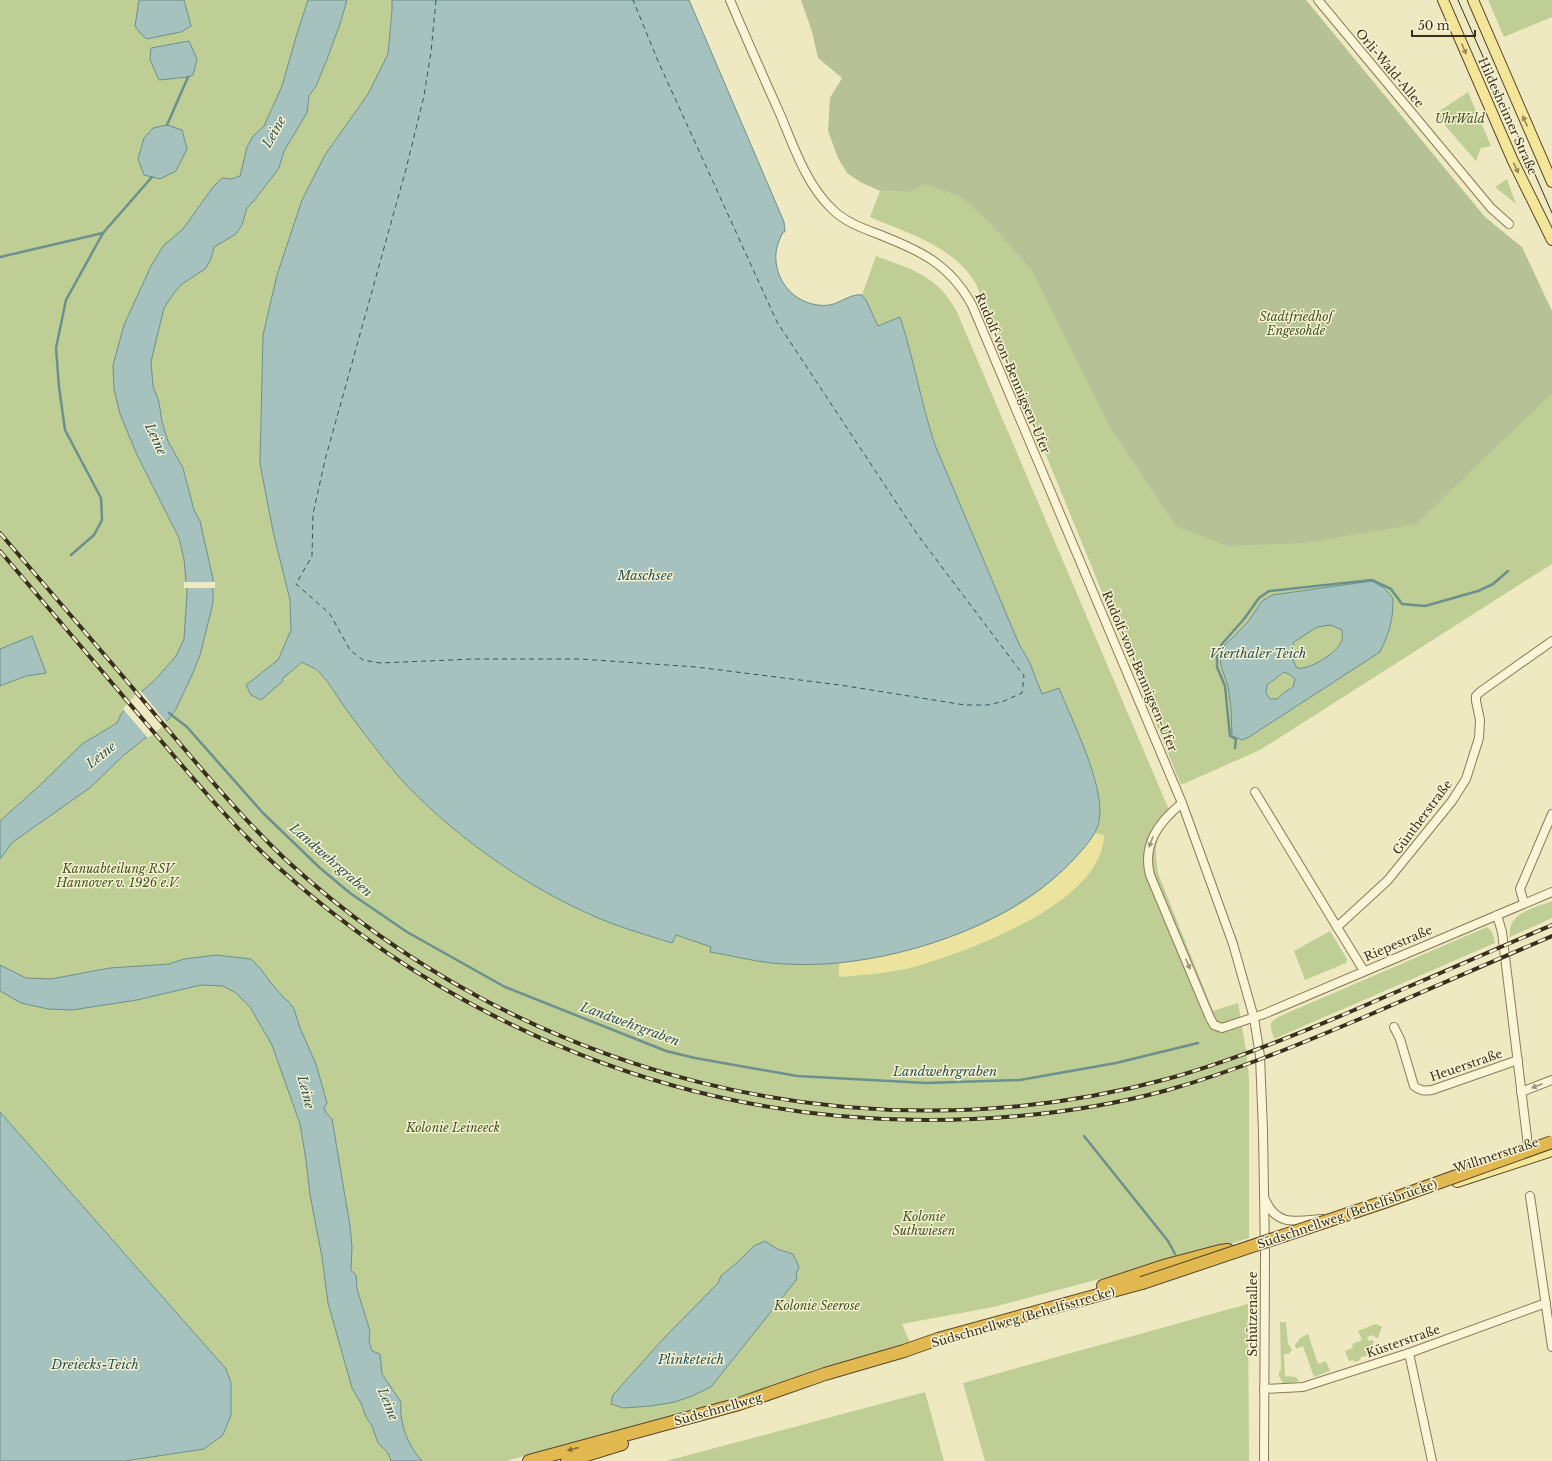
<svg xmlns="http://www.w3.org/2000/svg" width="1552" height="1461" viewBox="0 0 1552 1461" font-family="'Libre Baskerville',serif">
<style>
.green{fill:#bfce95}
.sand{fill:#ece49e}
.cemetery{fill:#b6c295}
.water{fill:#a5c2be;stroke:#6b908d;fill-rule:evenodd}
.pier{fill:#efe9c2}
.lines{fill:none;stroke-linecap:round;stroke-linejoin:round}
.stream{stroke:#6b908d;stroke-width:2.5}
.ferry{stroke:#2c5559;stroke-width:1;stroke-dasharray:5 4;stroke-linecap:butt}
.minor-casing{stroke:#8a7a58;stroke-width:10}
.major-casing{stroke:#57472d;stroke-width:12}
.highway-casing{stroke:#57472d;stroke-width:14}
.minor{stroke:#faf5d6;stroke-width:8}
.major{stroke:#f4e698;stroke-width:10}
.highway{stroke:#e2b850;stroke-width:12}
.tram{stroke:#392f1d;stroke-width:1}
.rail-casing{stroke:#392f1d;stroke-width:4}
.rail{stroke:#f7f2d2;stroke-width:2.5;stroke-dasharray:8;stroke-linecap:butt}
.highway-bridge-casing{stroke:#57472d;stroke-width:14;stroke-linecap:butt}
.highway-bridge{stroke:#e2b850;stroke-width:12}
.oneway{fill:#968a5a}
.oneway2{fill:#9a927a}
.oneway3{fill:#856d34}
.labels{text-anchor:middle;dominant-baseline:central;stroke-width:3;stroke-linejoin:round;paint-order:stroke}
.street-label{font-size:12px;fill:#392f1d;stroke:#f7f2d2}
.park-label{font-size:12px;font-style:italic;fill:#425623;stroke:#f7f2d2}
.water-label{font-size:13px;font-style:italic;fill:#2c5559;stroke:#f7f2d2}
</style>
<rect width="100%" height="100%" fill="#efe9c2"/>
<g class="green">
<path d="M0 0H392V10L388 54 368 94 325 155 302 200 277 275 263 335 260 464 273 531 290 600 291 630 278 660 271 667 270 666 283 681 281 679 302 662 320 672 371 743 399 777 467 840 499 863 531 884 586 913 628 929 672 943 675 935 711 947 710 952 771 963 804 964 1099 821V799L1094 775 1059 688 1042 694 1029 661 1019 644 935 445 929 425 900 317 878 326 866 300 862 295 876 256C913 270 937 275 957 312L1172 817 1170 818C1155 839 1154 847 1158 873L1213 1011 1238 1003 1246 1050 1249 1078V1238L1218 1248 993 1307 902 1324 914 1351 506 1461H126L204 1449 223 1435 231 1383 225 1369 0 1112Z"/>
<polygon points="1488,0 1552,0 1552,17 1504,37"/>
<polygon points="1468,92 1491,146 1481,148 1476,161 1435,114"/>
<polygon points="1507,179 1516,204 1495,187"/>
<path d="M927 185 958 196 990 223 1033 271 1111 430 1175 526 1417 524 1552 394V564L1260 750 1181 785 976 284C954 246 907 233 870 217L880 191 908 192Z"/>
<path d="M1552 901V918L1510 937C1506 913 1535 908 1552 901Z"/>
<path d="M1487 927 1492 932 1495 943 1274 1039C1271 1027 1267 1024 1278 1017Z"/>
<polygon points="1330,931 1347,959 1346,963 1305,980 1294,951"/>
<polygon points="1248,1304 1249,1461 985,1461 963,1383"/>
<polygon points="1280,1322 1286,1322 1288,1344 1292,1350 1289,1354 1284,1354 1285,1376 1296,1377 1299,1381 1290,1383 1283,1383 1279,1376 1279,1371 1281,1370"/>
<polygon points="1376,1324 1382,1327 1378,1338 1376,1338 1373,1335 1367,1337 1369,1341 1372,1340 1374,1341 1369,1355 1361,1357 1360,1360 1355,1362 1353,1360 1349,1361 1345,1351 1353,1348 1352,1344 1362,1340 1358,1331"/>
<polygon points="1308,1334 1318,1364 1326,1361 1330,1371 1314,1377 1303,1346 1296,1349 1295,1345 1300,1338"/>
<polygon points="925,1392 944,1461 666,1461"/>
</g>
<path class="sand" d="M1095 833 1104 835C1103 903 969 951 914 967 891 973 863 975 839 977V963C862 959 885 956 908 950 961 936 1019 913 1059 874 1073 862 1084 847 1095 833Z"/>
<polygon class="cemetery" points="801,0 1306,0 1485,217 1522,247 1552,311 1552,394 1417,524 1304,543 1228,546 1175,526 1111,430 1033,272 990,223 958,196 927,185 908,192 880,191 860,182 847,173 838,158 828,131 830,98 842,78 818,58 812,32"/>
<g class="water">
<polygon points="139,0 184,0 191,26 181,32 147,39 141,34 135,26"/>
<polygon points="308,0 347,0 340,24 326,62 316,86 309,96 307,113 284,151 279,168 254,201 247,208 242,225 236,234 214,247 211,259 205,269 182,284 174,293 164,308 151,362 153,386 159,402 162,422 168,441 183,468 194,510 200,521 213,579 213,603 200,655 192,675 176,709 168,720 124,755 91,787 13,842 0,859 0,821 38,787 82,744 117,723 121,714 143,690 153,682 176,656 184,639 187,593 184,559 179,538 137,455 120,414 114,389 113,365 124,325 151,266 164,245 183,229 213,187 222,178 232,179 240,176 247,147 253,136 264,126 282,86 296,37"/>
<path d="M392 0H689L784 222 785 232H783C780 238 777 245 776 252 773 283 799 309 830 305 840 303 852 293 862 295L866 300 878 326 900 317C914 359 921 403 935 445L1019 644 1029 661 1042 694 1059 688C1072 721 1106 787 1099 822 1096 836 1083 849 1074 859 1018 920 919 955 838 963 817 965 794 965 772 963 751 961 730 955 710 952L711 947 676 935 672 943C644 934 614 926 587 913 520 883 448 831 399 777 379 754 361 729 343 705 336 695 329 682 320 673 316 668 308 666 302 662L282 679 283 681 261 700 251 695 246 685 278 660 291 630 290 600 273 531 260 464 263 335 277 275 302 200 325 155 368 94 388 54 392 10Z"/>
<polygon points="189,41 197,59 193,75 188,77 159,80 150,60 151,48"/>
<polygon points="167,125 182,130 187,149 176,171 160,179 144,175 138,159 144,138 153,128"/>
<path d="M1372 581 1384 588 1393 598C1393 621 1390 631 1380 652L1249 737 1242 740 1232 736 1231 708 1228 686 1221 666 1220 657 1224 646 1248 622 1262 601 1272 595ZM1331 625 1342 630C1342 633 1343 637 1342 640 1339 652 1308 671 1297 668L1290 654 1294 642 1317 627ZM1284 672 1289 674 1295 679 1293 687 1285 692 1277 699H1270L1266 693 1267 685Z"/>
<polygon points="32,636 46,673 26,676 0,686 0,649"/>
<path d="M216 955 251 959 260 968 271 983 285 999 288 1001 294 1009 300 1028 316 1064 327 1103 324 1108 326 1113 332 1119 350 1226 352 1247 351 1270 356 1275 357 1289 370 1331 369 1341 372 1351 380 1354 382 1374 401 1402C399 1423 408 1446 422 1461H391L388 1453 378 1443 372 1426 366 1417 361 1403 352 1388 328 1303 322 1257 310 1195 306 1160 300 1124 272 1045 250 1007 236 993 223 986 201 985 137 1000 72 1010 48 1009 21 1003 0 991V965L26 978 51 979 110 968 169 964 184 959Z"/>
<polygon points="0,1112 226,1369 231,1383 231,1415 223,1435 204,1449 125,1461 0,1461"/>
<polygon points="765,1241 777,1249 793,1254 799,1267 796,1274 797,1279 711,1387 692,1396 675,1402 651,1406 623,1408 611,1404 613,1395 664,1338 718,1283 721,1276 740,1260 754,1246"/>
</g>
<g class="pier">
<rect x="184" y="582" width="31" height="6"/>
<polygon points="140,690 167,723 148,738 123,709"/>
</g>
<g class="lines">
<g class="stream">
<polyline points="167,125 188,77"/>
<polyline points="0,257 103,233"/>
<polyline points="71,555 94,535 102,520 101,498 65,430 59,387 56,348 66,300 103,233 152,177"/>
<polyline points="169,713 187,727 263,813 320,868 350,893 407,932 505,987 666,1051 695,1058 797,1076 926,1083 1020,1080 1116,1063 1198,1043"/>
<polyline points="1235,748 1236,739 1230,736 1225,686 1217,667 1217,656 1222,644 1244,619 1259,598 1269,591 1372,580 1391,589 1402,604 1425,606 1478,591 1493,584 1508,571"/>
<polyline points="1084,1136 1168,1241 1175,1254"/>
</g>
<polyline class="ferry" points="436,0 431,52 424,96 406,169 325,460 313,514 312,556 296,584 330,614 350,650 363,660 380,663 474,659 580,659 696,667 840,685 965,705 988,705 1004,701 1022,693 1024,676 917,534 777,322 658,61 633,0"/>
<defs>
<g id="minor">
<path d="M730 0C746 38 763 76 780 114 794 147 806 184 832 209 845 222 862 228 878 234 920 251 949 263 972 305L1182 803 1233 944 1254 1018 1260 1056 1263 1131 1265 1254 1264 1461"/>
<polyline points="1318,0 1491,208 1509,224"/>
<polyline points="1255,792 1337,927"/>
<path d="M1182 803C1159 822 1142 844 1150 875L1210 1018 1214 1025 1222 1028 1264 1014 1552 892"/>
<polyline points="1524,903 1520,889 1552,814"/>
<polyline points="1497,915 1502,932 1529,1154"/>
<polyline points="1364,971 1337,927 1388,880 1452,801 1466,779 1479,738 1480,720 1476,701 1476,696 1480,692 1552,641"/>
<path d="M1394 1027 1400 1039 1414 1086C1420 1091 1424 1091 1432 1090L1518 1060"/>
<polyline points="1521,1092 1552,1080"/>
<polyline points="1530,1196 1552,1347"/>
<path d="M1265 1199C1276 1227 1297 1221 1322 1219"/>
<polyline points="1409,1353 1432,1461"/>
<polyline points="1264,1389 1303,1387 1409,1353 1546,1303"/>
</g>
<g id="major">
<polyline points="1443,0 1513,161 1552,240"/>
<polyline points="1473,0 1552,182"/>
<polyline points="1457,1182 1552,1151"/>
</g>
<g id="highway">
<polyline points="1103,1286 1167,1265 1220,1251 1228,1250"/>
<polyline points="529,1461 739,1404 825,1374 904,1351 938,1339 1142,1283"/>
<polyline points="567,1461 622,1444"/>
</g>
</defs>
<use href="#minor" class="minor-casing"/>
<use href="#major" class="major-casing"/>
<use href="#highway" class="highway-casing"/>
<use href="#minor" class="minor"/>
<use href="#major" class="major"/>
<use href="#highway" class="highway"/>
<polyline class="tram" points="1458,0 1552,213"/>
<defs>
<g id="rail">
<path d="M0 533C53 595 106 656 158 718 199 766 239 815 285 859 520 1076 857 1163 1167 1079 1228 1062 1286 1039 1345 1014 1414 985 1483 955 1552 925"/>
<path d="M0 551C50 610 101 670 151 729 192 777 232 826 279 868 458 1029 686 1120 927 1120 1008 1120 1090 1111 1168 1090 1235 1071 1298 1045 1362 1018 1425 991 1488 963 1552 936"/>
</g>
</defs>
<use href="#rail" class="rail-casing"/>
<use href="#rail" class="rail"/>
<defs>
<polyline id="highway-bridge" points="1142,1283 1384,1202 1552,1142"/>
</defs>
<use href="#highway-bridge" class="highway-bridge-casing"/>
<use href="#highway-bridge" class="highway-bridge"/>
</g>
<defs><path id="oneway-solid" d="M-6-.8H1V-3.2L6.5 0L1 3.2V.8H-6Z"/></defs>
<g class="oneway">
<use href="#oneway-solid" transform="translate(1464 49) rotate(67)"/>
<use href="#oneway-solid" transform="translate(1525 121) rotate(-114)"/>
<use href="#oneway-solid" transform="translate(1516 168) rotate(64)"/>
</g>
<g class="oneway2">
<use href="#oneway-solid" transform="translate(1151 842) rotate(111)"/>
<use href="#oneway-solid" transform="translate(1188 964) rotate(67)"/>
<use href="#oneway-solid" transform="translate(1537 1086) rotate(159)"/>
</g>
<use class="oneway3" href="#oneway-solid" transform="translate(573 1449) rotate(165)"/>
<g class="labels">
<g class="street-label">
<text transform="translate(1390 68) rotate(50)">Orli-Wald-Allee</text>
<text transform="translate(1508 116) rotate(66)">Hildesheimer Straße</text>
<text transform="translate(1013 373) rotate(67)">Rudolf-von-Bennigsen-Ufer</text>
<text transform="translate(1140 671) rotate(67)">Rudolf-von-Bennigsen-Ufer</text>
<text transform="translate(1422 817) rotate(-53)">Güntherstraße</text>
<text transform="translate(1398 943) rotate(-23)">Riepestraße</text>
<text transform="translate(1466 1065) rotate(-19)">Heuerstraße</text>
<text transform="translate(1496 1155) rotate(-18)">Willmerstraße</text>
<text transform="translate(1347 1214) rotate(-19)">Südschnellweg (Behelfsbrücke)</text>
<text transform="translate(1252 1314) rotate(-90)">Schützenallee</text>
<text transform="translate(1023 1317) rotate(-16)">Südschnellweg (Behelfsstrecke)</text>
<text transform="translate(1403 1341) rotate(-19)">Küsterstraße</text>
<text transform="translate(718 1409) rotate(-16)">Südschnellweg</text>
</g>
<g class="park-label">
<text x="1460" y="118">UhrWald</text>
<text x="1296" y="316">Stadtfriedhof<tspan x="1296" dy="14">Engesohde</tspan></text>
<text x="118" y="868">Kanuabteilung RSV<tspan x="118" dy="14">Hannover v. 1926 e.V.</tspan></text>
<text x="453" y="1127">Kolonie Leineeck</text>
<text x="924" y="1216">Kolonie<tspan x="924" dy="14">Suthwiesen</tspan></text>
<text x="817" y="1305">Kolonie Seerose</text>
</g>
<g class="water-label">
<text transform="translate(274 132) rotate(-61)">Leine</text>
<text transform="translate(156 439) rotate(65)">Leine</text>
<text x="645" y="575">Maschsee</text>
<text x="1258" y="653">Vierthaler Teich</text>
<text transform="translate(101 755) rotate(-39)">Leine</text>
<text transform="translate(331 860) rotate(41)">Landwehrgraben</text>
<text transform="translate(630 1024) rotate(20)">Landwehrgraben</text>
<text x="945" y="1071">Landwehrgraben</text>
<text transform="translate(306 1092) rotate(76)">Leine</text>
<text x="691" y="1359">Plinketeich</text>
<text x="95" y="1364">Dreiecks-Teich</text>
<text transform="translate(388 1404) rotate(68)">Leine</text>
</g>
</g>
<path d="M1412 30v6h63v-6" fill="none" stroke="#392f1d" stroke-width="2"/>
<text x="1418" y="30" font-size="12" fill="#392f1d" stroke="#f7f2d2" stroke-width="3" paint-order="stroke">50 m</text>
</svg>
